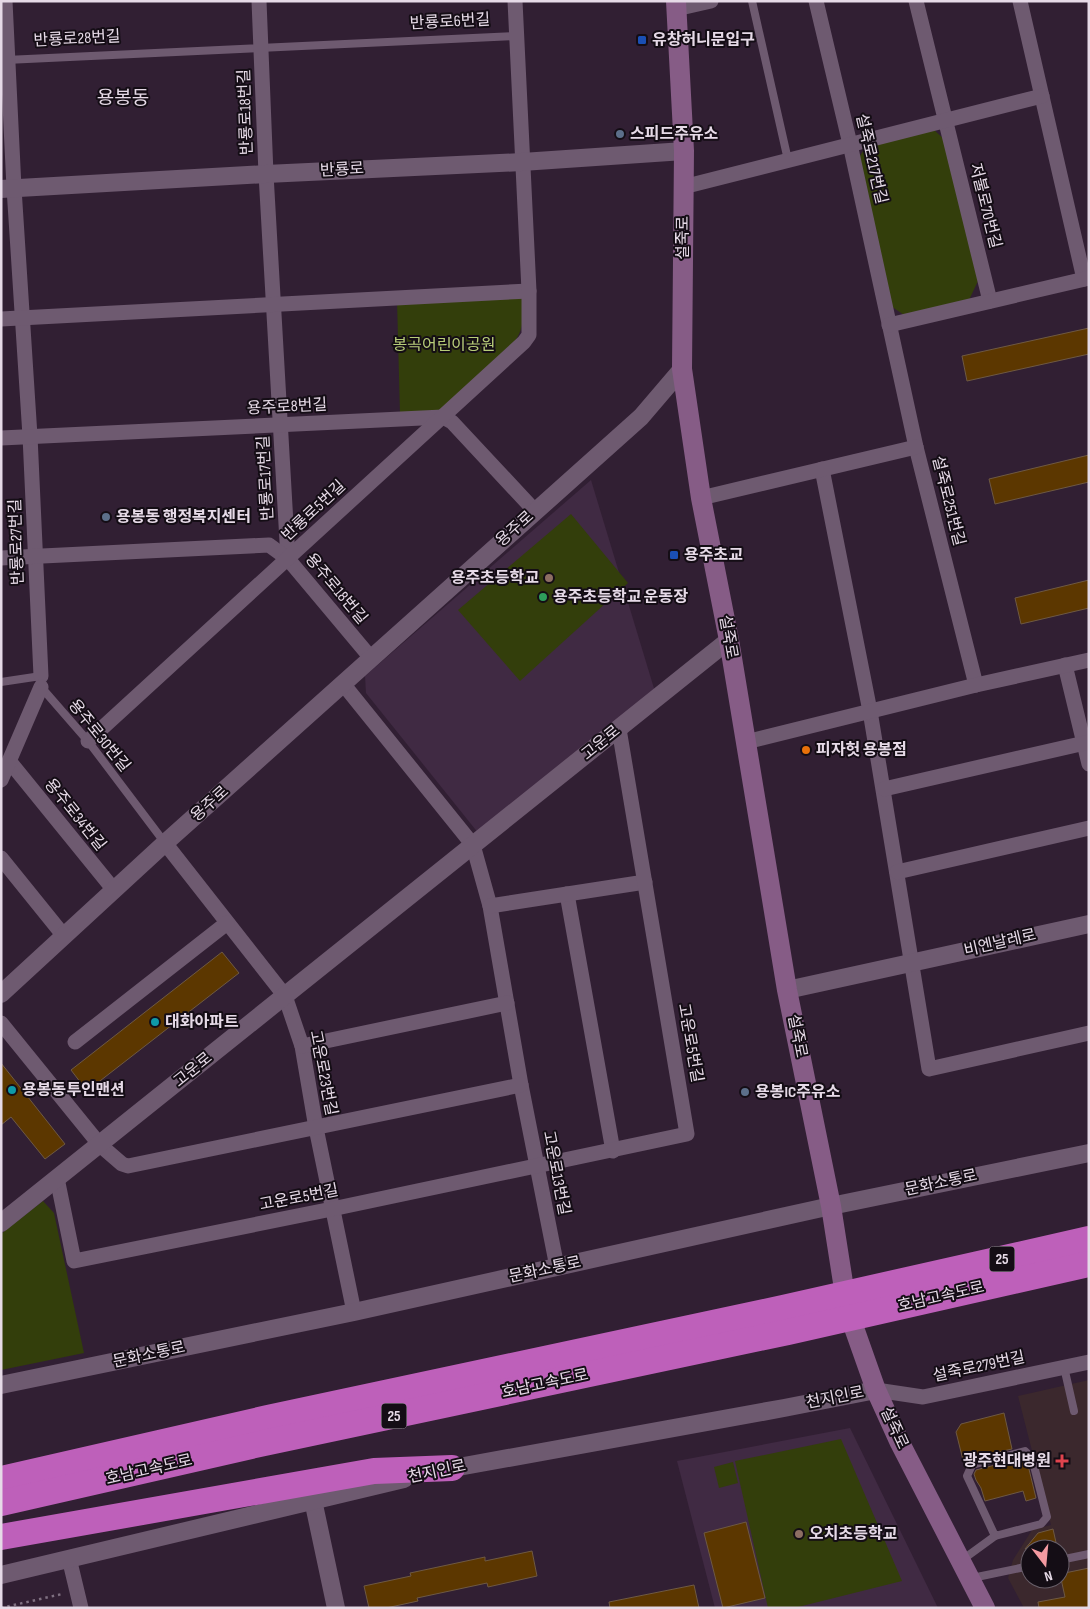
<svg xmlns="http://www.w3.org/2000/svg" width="1090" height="1609" viewBox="0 0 1090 1609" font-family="'Sofia Sans Condensed','Noto Sans KR',sans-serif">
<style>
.built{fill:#402a43}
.medical{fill:#3b282d;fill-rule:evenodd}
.green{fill:#333e0b}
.building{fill:#5c3700;stroke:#6e5943}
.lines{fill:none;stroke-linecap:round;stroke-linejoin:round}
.path{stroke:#7f7081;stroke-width:2.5;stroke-dasharray:2.5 4;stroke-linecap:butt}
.service{stroke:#6e5a70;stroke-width:8}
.minor{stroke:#6e5a70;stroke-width:15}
.tertiary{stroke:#6e5a70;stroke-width:18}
.secondary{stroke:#865c86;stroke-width:20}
.motorway{stroke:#be60ba;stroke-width:26}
.transit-dot{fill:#1a4fb4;stroke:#140d15;stroke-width:2}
.service-dot{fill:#5c6f8a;stroke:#140d15;stroke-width:2}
.education-dot{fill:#8d6e63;stroke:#140d15;stroke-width:2}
.leisure-dot{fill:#2e9e5b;stroke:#140d15;stroke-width:2}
.food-dot{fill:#e8710a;stroke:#140d15;stroke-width:2}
.culture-dot{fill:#0f9aa8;stroke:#140d15;stroke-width:2}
.health-dot{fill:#e0444e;stroke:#140d15;stroke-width:2}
.labels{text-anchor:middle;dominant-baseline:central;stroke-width:4;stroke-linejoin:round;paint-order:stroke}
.shield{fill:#140d15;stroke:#a79ca8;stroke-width:1}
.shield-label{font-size:15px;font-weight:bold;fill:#e6dae7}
.street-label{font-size:16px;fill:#e6dae7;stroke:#140d15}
.poi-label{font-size:16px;font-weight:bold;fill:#e6dae7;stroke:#140d15;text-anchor:start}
.park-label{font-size:16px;fill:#b8cd79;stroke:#140d15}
.quarter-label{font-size:19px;fill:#e6dae7;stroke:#140d15}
</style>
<rect width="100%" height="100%" fill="#311f33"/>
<g class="built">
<polygon points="591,480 656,695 479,834 366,693 365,676"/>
<polygon points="850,1428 938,1608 715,1608 677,1461"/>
</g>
<path class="medical" d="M1089 1380V1608H1024L1008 1578 1013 1560 1032 1530 1051 1525 1018 1396ZM1030 1549H1060V1579H1030Z"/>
<g class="green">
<polygon points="933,129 945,140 978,281 969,300 904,315 891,306 857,161 866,146"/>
<path d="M523 296C523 313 525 327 515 341L439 412 400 414 397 300Z"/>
<polygon points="571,514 628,583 520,681 458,610"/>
<polygon points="43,1201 54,1213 84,1353 1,1370 1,1234"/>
<polygon points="841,1439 902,1581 794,1608 768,1608 735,1461"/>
<polygon points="733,1462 738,1483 719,1488 714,1467"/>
</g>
<g class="building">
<polygon points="1089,328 1089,354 967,381 962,356"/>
<polygon points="1089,455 1089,482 995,504 989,479"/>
<polygon points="1089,580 1089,608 1021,624 1015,598"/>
<polygon points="222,952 239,973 87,1091 71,1070"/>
<polygon points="1,1063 65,1144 45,1159 11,1117 1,1125"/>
<polygon points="1004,1413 1012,1449 963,1460 956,1432 961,1424"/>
<polygon points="1022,1458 1027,1461 1036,1498 1026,1501 1023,1491 985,1501 981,1488 976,1480 974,1474 976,1470"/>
<polygon points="746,1522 765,1598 723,1608 704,1533"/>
<polygon points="1053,1529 1057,1547 1048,1549 1025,1549 1038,1533"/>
<polygon points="532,1551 537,1576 488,1587 487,1583 417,1598 418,1601 386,1608 369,1608 364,1586 411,1576 410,1573 485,1557 485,1561"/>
<polygon points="1089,1568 1089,1608 1039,1608 1038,1602 1065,1597 1060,1574"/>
<polygon points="694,1585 699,1608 610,1608 609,1602"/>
</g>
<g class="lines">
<polyline class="path" points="1,1608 62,1594"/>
<g class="service">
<polyline points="752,1 788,160"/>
<polyline points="6,60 516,36"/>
<polyline points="1,682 41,676 41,687 88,741 165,843"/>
<polyline points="1064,1367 1074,1411"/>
<polygon points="1025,1451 1032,1458 1047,1517 1041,1524 995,1536 967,1476 972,1465"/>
<polyline points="962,1560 995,1536"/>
<polyline points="1060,1560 1089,1554"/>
<polyline points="972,1578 1030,1566"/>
</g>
<g class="minor">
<polyline points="5,1 14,188 30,436 41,676"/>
<polyline points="259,1 266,174 288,559"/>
<polyline points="816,1 850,144 916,447 976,685"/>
<polyline points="916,1 990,301"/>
<polyline points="1020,1 1084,279"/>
<polyline points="676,9 711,1"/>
<polyline points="683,187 1042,96"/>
<polyline points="1,319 529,291"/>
<polyline points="889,325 1089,278"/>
<polyline points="1,438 443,417 452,422 535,511"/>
<polyline points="822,469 870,711 929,1069 1089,1033"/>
<polyline points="701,498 916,447"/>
<polyline points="1,558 269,545 288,559 371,658"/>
<polyline points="1065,665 1089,764"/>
<polyline points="344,685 473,845 490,906 521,1085 557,1267"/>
<polyline points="88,741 524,342 529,335 529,291 515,1"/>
<polyline points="746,742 976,685 1089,660"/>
<polyline points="10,762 114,890"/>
<polyline points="1,780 41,687"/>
<polyline points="884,789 1089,742"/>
<polyline points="165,843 285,996 302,1046 316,1128 354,1312"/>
<polyline points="1,858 64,936"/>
<polyline points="897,872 1089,828"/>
<polyline points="567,894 613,1151"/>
<polyline points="490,906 645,882"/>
<polyline points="1,1023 100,1145 122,1164 128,1166 521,1085"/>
<polyline points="75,1042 227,923"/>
<polyline points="302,1046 507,1003"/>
<polyline points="57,1178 74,1261 332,1209 687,1134 619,729"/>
<polyline points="876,1390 923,1397 1089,1362"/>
<polyline points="69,1558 81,1608"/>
</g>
<g class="tertiary">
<polyline points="1,189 266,174 522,162 684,151"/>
<polyline points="787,990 1089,924"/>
<polyline points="1,994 165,843 641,417 682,369"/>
<polyline points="1,1223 729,640"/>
<polyline points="1,1385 354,1312 831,1206 1089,1153"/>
<polyline points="442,1470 784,1408 876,1390"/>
<polyline points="313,1500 336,1608"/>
<polyline points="1,1575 404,1479"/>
</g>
<polyline class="secondary" points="676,1 684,151 682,369 701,498 729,640 787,990 831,1206 847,1308 876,1390 900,1443 985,1608"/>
<g class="motorway">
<polyline points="1,1479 268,1418 783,1308 1089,1239"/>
<polyline points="1,1503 264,1443 788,1332 1089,1264"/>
<polyline points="1,1537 374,1471 452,1468"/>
</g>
</g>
<g class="transit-dot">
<rect x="637" y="35" width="10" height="10" rx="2.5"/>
<rect x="669" y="550" width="10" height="10" rx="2.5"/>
</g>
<g class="service-dot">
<circle cx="620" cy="134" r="5"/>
<circle cx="106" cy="517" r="5"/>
<circle cx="745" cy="1092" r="5"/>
</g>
<g class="education-dot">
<circle cx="549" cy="578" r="5"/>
<circle cx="799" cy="1534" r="5"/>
</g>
<circle class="leisure-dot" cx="543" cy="597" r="5"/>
<circle class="food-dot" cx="806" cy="750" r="5"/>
<g class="culture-dot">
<circle cx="155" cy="1022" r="5"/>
<circle cx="12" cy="1090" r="5"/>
</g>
<path class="health-dot" d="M1059.5 1453.5h5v5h5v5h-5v5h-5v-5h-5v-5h5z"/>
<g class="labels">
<g class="shield">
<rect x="989.5" y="1246.5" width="25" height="25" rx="4"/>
<rect x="381.5" y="1403.5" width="25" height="25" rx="4"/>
</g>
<g class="shield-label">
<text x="1002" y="1259">25</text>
<text x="394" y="1416">25</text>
</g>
<g class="street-label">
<text transform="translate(450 22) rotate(-3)">반룡로6번길</text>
<text transform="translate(77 39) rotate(-3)">반룡로28번길</text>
<text transform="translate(246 112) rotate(-92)">반룡로18번길</text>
<text transform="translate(871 159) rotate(77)">설죽로217번길</text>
<text transform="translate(342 170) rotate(-3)">반룡로</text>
<text transform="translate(985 206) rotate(76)">저불로70번길</text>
<text transform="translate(683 238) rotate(-90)">설죽로</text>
<text transform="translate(287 407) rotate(-3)">용주로8번길</text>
<text transform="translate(266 478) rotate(-93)">반룡로17번길</text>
<text transform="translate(948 501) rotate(76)">설죽로251번길</text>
<text transform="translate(314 511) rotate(-43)">반룡로5번길</text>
<text transform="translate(515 529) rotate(-42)">용주로</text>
<text transform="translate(17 542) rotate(-92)">반룡로27번길</text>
<text transform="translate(336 589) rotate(50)">용주로18번길</text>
<text transform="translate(728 637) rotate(80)">설죽로</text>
<text transform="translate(99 736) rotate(51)">용주로30번길</text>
<text transform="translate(601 743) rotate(-39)">고운로</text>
<text transform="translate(210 804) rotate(-42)">용주로</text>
<text transform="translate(75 815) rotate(51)">용주로34번길</text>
<text transform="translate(1000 943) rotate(-13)">비엔날레로</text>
<text transform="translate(797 1036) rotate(79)">설죽로</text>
<text transform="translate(690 1043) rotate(80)">고운로5번길</text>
<text transform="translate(193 1070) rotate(-39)">고운로</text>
<text transform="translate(323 1073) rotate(79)">고운로23번길</text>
<text transform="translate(556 1173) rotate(79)">고운로13번길</text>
<text transform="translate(941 1183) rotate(-12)">문화소통로</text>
<text transform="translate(299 1198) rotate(-11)">고운로5번길</text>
<text transform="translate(545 1270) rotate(-12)">문화소통로</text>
<text transform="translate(941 1297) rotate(-13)">호남고속도로</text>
<text transform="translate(149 1355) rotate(-12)">문화소통로</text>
<text transform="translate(979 1367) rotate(-12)">설죽로279번길</text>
<text transform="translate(545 1384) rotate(-12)">호남고속도로</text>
<text transform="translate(835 1398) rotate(-11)">천지인로</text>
<text transform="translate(894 1428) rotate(65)">설죽로</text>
<text transform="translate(149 1470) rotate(-13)">호남고속도로</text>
<text transform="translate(437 1472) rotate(-12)">천지인로</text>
</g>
<g class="poi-label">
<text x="652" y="40">유창허니문입구</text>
<text x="630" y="134">스피드주유소</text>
<text x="116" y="517">용봉동 행정복지센터</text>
<text x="684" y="555">용주초교</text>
<text x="539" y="578" text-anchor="end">용주초등학교</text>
<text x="553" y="597">용주초등학교 운동장</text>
<text x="816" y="750">피자헛 용봉점</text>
<text x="165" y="1022">대화아파트</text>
<text x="22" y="1090">용봉동투인맨션</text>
<text x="755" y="1092">용봉IC주유소</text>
<text x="1051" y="1461" text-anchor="end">광주현대병원</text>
<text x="809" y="1534">오치초등학교</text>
</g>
<g class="park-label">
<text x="444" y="345">봉곡어린이공원</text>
</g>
<g class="quarter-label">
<text x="123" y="98">용봉동</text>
</g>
</g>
<rect width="1090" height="1609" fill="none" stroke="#e6dae7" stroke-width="5"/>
<g transform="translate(1045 1564) rotate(164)"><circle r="24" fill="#140d15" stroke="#685f69"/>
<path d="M0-4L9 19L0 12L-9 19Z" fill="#f49aa1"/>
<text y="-8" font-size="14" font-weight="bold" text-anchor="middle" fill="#e6dae7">N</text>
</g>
</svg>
